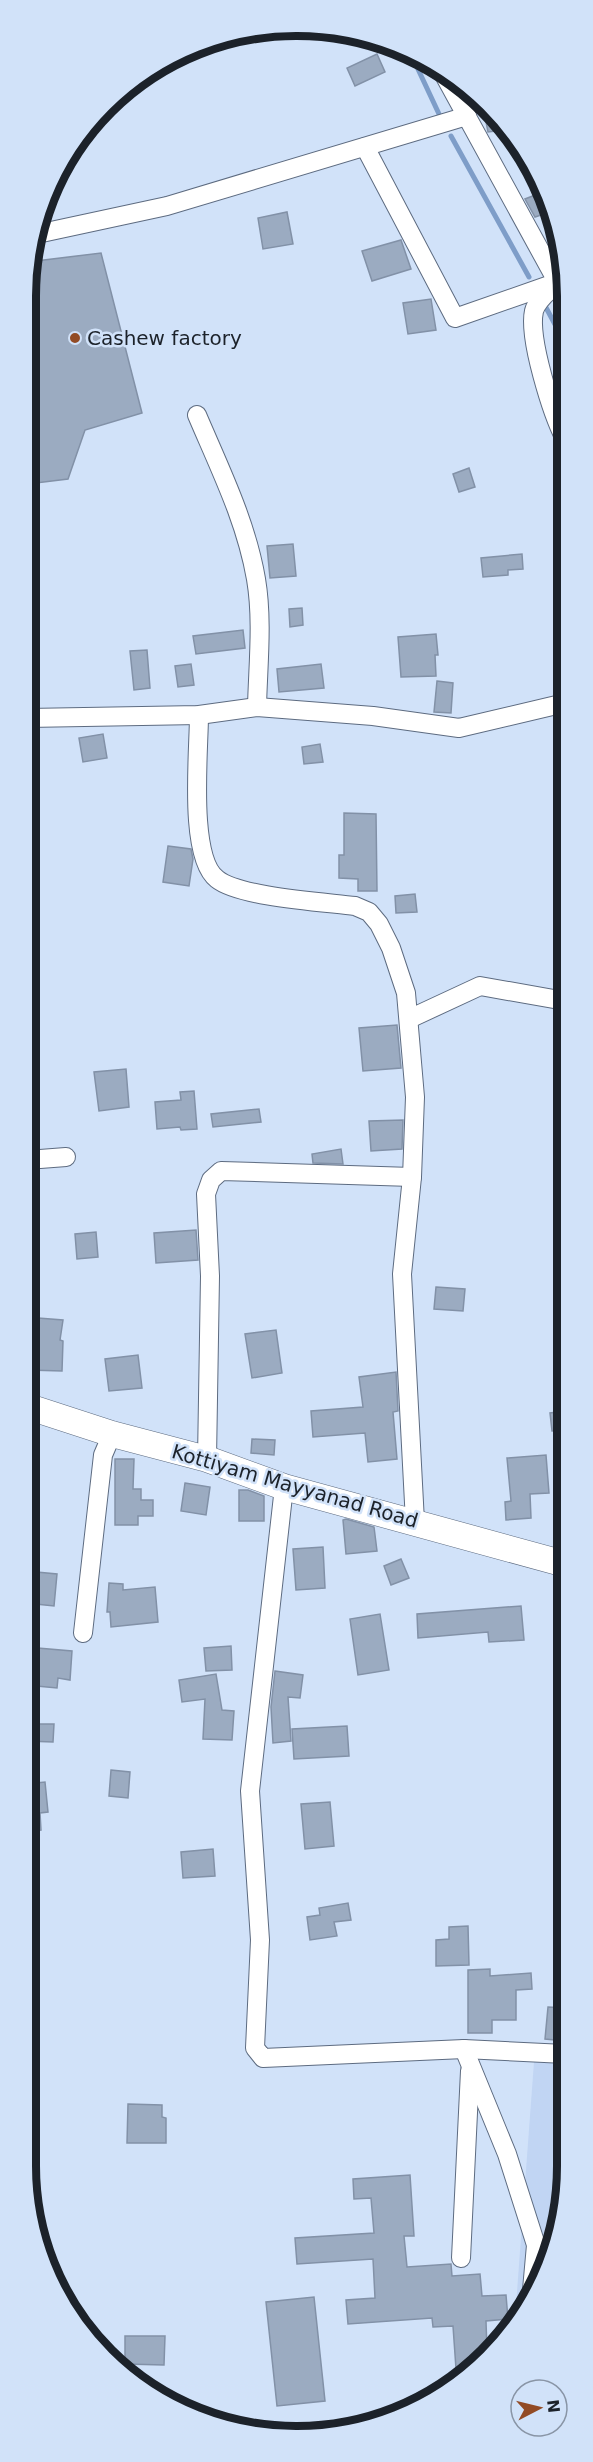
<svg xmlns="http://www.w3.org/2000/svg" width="593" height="2462" viewBox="0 0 593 2462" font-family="'DejaVu Sans',sans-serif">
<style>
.built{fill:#c1d5f3}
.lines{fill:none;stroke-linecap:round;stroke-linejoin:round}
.stream{stroke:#7e9dc8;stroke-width:5}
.building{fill:#9babc1;stroke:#8291a7;stroke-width:1.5}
.street-casing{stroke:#5d6b80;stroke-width:20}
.secondary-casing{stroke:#5d6b80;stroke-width:27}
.street{stroke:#fff;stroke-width:18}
.secondary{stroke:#fff;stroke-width:26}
.poi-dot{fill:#924b25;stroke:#d1e2f9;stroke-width:2}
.labels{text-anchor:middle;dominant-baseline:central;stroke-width:5;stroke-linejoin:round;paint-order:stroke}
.poi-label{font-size:20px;fill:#1c222a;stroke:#d1e2f9;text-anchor:start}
.street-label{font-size:20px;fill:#1c222a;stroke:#d1e2f9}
.rim{fill:none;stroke:#1c222a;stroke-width:8}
</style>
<rect width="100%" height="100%" fill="#d1e2f9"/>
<polygon class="built" points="534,2062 565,2064 565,2201 531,2301 515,2319"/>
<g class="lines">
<g class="stream">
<polyline points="410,52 439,114"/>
<polyline points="451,136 529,277"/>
<polyline points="543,302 565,343"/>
</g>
</g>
<g class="building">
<polygon points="377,54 385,72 355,86 347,68"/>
<polygon points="496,116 506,130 488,132 485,117"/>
<polygon points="543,192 550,212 535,217 525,199"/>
<polygon points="287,212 293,244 263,249 258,218"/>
<polygon points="401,240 411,269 372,281 362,251"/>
<polygon points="101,253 142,413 85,430 68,479 28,484 28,262"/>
<polygon points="431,299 436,330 408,334 403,303"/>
<polygon points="469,468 475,487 459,492 453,474"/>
<polygon points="293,544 296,576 270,578 267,546"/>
<polygon points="522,554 523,569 508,570 508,575 483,577 481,558"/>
<polygon points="302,608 303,625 290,627 289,609"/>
<polygon points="243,630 245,648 196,654 193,636"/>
<polygon points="436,634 438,655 435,655 436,676 401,677 398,637"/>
<polygon points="147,650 150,688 134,690 130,651"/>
<polygon points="191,664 194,685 178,687 175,666"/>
<polygon points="321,664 324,688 279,692 277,669"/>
<polygon points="437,681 453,683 451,713 434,712"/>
<polygon points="103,734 107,758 83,762 79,738"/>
<polygon points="320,744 323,762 304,764 302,747"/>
<polygon points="344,813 376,814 377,891 358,891 358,879 339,878 339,855 344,855"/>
<polygon points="168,846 191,849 193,859 189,886 163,882"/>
<polygon points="415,894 417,912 396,913 395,896"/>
<polygon points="397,1025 401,1068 363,1071 359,1028"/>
<polygon points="126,1069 129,1107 99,1111 94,1072"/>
<polygon points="194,1091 197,1129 181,1130 180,1127 157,1129 155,1102 181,1100 180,1092"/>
<polygon points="259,1109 261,1122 213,1127 211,1114"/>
<polygon points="403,1120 402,1149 371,1151 369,1121"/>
<polygon points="341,1149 343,1164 313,1163 312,1154"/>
<polygon points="196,1230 198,1260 156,1263 154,1233"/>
<polygon points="96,1232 98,1257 77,1259 75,1234"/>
<polygon points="436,1287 465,1289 463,1311 434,1309"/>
<polygon points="38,1318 63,1320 60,1340 63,1341 62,1371 28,1370 29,1340 36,1340"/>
<polygon points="276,1330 282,1373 252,1378 245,1334"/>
<polygon points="138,1355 142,1388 109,1391 105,1359"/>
<polygon points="396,1372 398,1411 393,1412 397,1459 368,1462 365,1433 313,1437 311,1411 363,1407 359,1377"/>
<polygon points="565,1411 565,1430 552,1431 550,1413"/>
<polygon points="252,1439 275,1440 274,1455 251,1453"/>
<polygon points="546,1455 549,1493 530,1494 531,1518 506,1520 505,1502 511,1501 507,1458"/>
<polygon points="115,1459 134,1459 133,1489 141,1489 141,1500 153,1500 153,1516 138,1516 138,1525 115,1525"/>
<polygon points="185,1483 210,1487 206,1515 181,1511"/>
<polygon points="239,1490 248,1490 264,1496 264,1521 239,1521"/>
<polygon points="346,1519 374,1527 377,1551 346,1554 343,1520"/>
<polygon points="323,1547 325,1588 296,1590 293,1549"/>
<polygon points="401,1559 409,1578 391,1585 384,1566"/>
<polygon points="26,1571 57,1574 54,1606 26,1603"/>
<polygon points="109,1583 123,1584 123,1590 155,1587 158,1622 111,1627 110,1612 107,1612"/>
<polygon points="521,1606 524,1640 489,1642 488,1632 418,1638 417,1614"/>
<polygon points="380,1614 389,1670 358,1675 350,1619"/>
<polygon points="231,1646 232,1670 206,1671 204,1648"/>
<polygon points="26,1647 72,1651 70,1680 58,1678 57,1688 26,1685"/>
<polygon points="275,1671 303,1675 300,1698 288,1697 291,1741 273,1743 271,1707"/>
<polygon points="216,1674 222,1710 234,1711 232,1740 203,1739 205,1699 182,1702 179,1680"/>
<polygon points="26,1724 54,1724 53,1742 26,1741"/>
<polygon points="347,1726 349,1756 294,1759 292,1729"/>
<polygon points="111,1770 130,1772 128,1798 109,1796"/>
<polygon points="45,1782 48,1812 40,1813 41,1830 26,1832 26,1784"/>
<polygon points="330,1802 334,1846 305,1849 301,1804"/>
<polygon points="213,1849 215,1876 183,1878 181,1852"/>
<polygon points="348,1903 351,1920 334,1922 337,1936 310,1940 307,1917 320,1915 319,1908"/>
<polygon points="468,1926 469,1965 436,1966 436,1940 449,1939 449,1927"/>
<polygon points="490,1969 490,1976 531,1973 532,1989 516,1990 516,2020 492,2020 492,2033 468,2033 468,1970"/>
<polygon points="548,2007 565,2008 565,2041 545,2039"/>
<polygon points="128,2104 162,2105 162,2117 166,2118 166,2143 127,2143"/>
<polygon points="410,2175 414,2236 404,2236 407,2267 451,2264 452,2276 480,2274 482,2296 506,2295 508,2319 486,2321 487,2351 462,2380 457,2383 453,2326 433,2327 432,2318 348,2324 346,2300 375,2298 373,2259 297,2264 295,2238 374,2233 371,2198 354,2199 353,2179"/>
<polygon points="314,2297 325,2401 277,2406 266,2302"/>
<polygon points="125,2336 165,2336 164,2365 125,2364"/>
</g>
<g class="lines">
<defs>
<g id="street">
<polyline points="443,73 565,296"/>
<polyline points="365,147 455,318 558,282"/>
<polyline points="37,234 167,206 467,116"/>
<path d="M555 285C547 293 537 300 534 311 528 338 552 414 565 439"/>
<path d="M197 415C220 469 246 521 256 579 263 620 258 665 257 707"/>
<path d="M199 715C199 751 188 857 217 879 239 897 323 902 355 906L369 912 379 924 391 948 406 993 415 1097 412 1177 402 1274 415 1522"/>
<polyline points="27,718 199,715 257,707 373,716 459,728 565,703"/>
<polyline points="409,1019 480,986 565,1001"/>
<polyline points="27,1160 66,1157"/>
<polyline points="207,1459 210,1276 206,1194 211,1180 221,1171 412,1177"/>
<polyline points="284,1487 250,1791 260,1940 255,2048 263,2058 464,2049 565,2054"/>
<polyline points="83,1633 103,1455 112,1434"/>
<polyline points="464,2049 507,2154 536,2245 531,2301"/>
<polyline points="461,2258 470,2071"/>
</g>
<polyline id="secondary" points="26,1406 112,1434 207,1459 284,1487 565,1564"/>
</defs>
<use href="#street" class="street-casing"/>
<use href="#secondary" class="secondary-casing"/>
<use href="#street" class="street"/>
<use href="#secondary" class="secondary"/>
</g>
<circle class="poi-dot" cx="75" cy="338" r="6"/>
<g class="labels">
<g class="poi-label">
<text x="87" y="338">Cashew factory</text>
</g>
<g class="street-label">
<text transform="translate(295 1486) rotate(16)">Kottiyam Mayyanad Road</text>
</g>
</g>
<path d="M0 0H593V2462H0ZM296 36H297A260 260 0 0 1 557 296V2166A260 260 0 0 1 297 2426H296A260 260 0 0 1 36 2166V296A260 260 0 0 1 296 36Z" fill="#d1e2f9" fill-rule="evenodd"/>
<path class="rim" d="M296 36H297A260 260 0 0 1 557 296V2166A260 260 0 0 1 297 2426H296A260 260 0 0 1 36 2166V296A260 260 0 0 1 296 36Z"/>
<g transform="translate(539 2408) rotate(83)"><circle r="28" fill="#d1e2f9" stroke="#8995a6" stroke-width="1.5"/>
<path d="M0-4.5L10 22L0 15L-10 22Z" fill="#924b25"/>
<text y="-9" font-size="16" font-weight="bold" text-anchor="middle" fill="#1c222a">N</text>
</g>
</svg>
